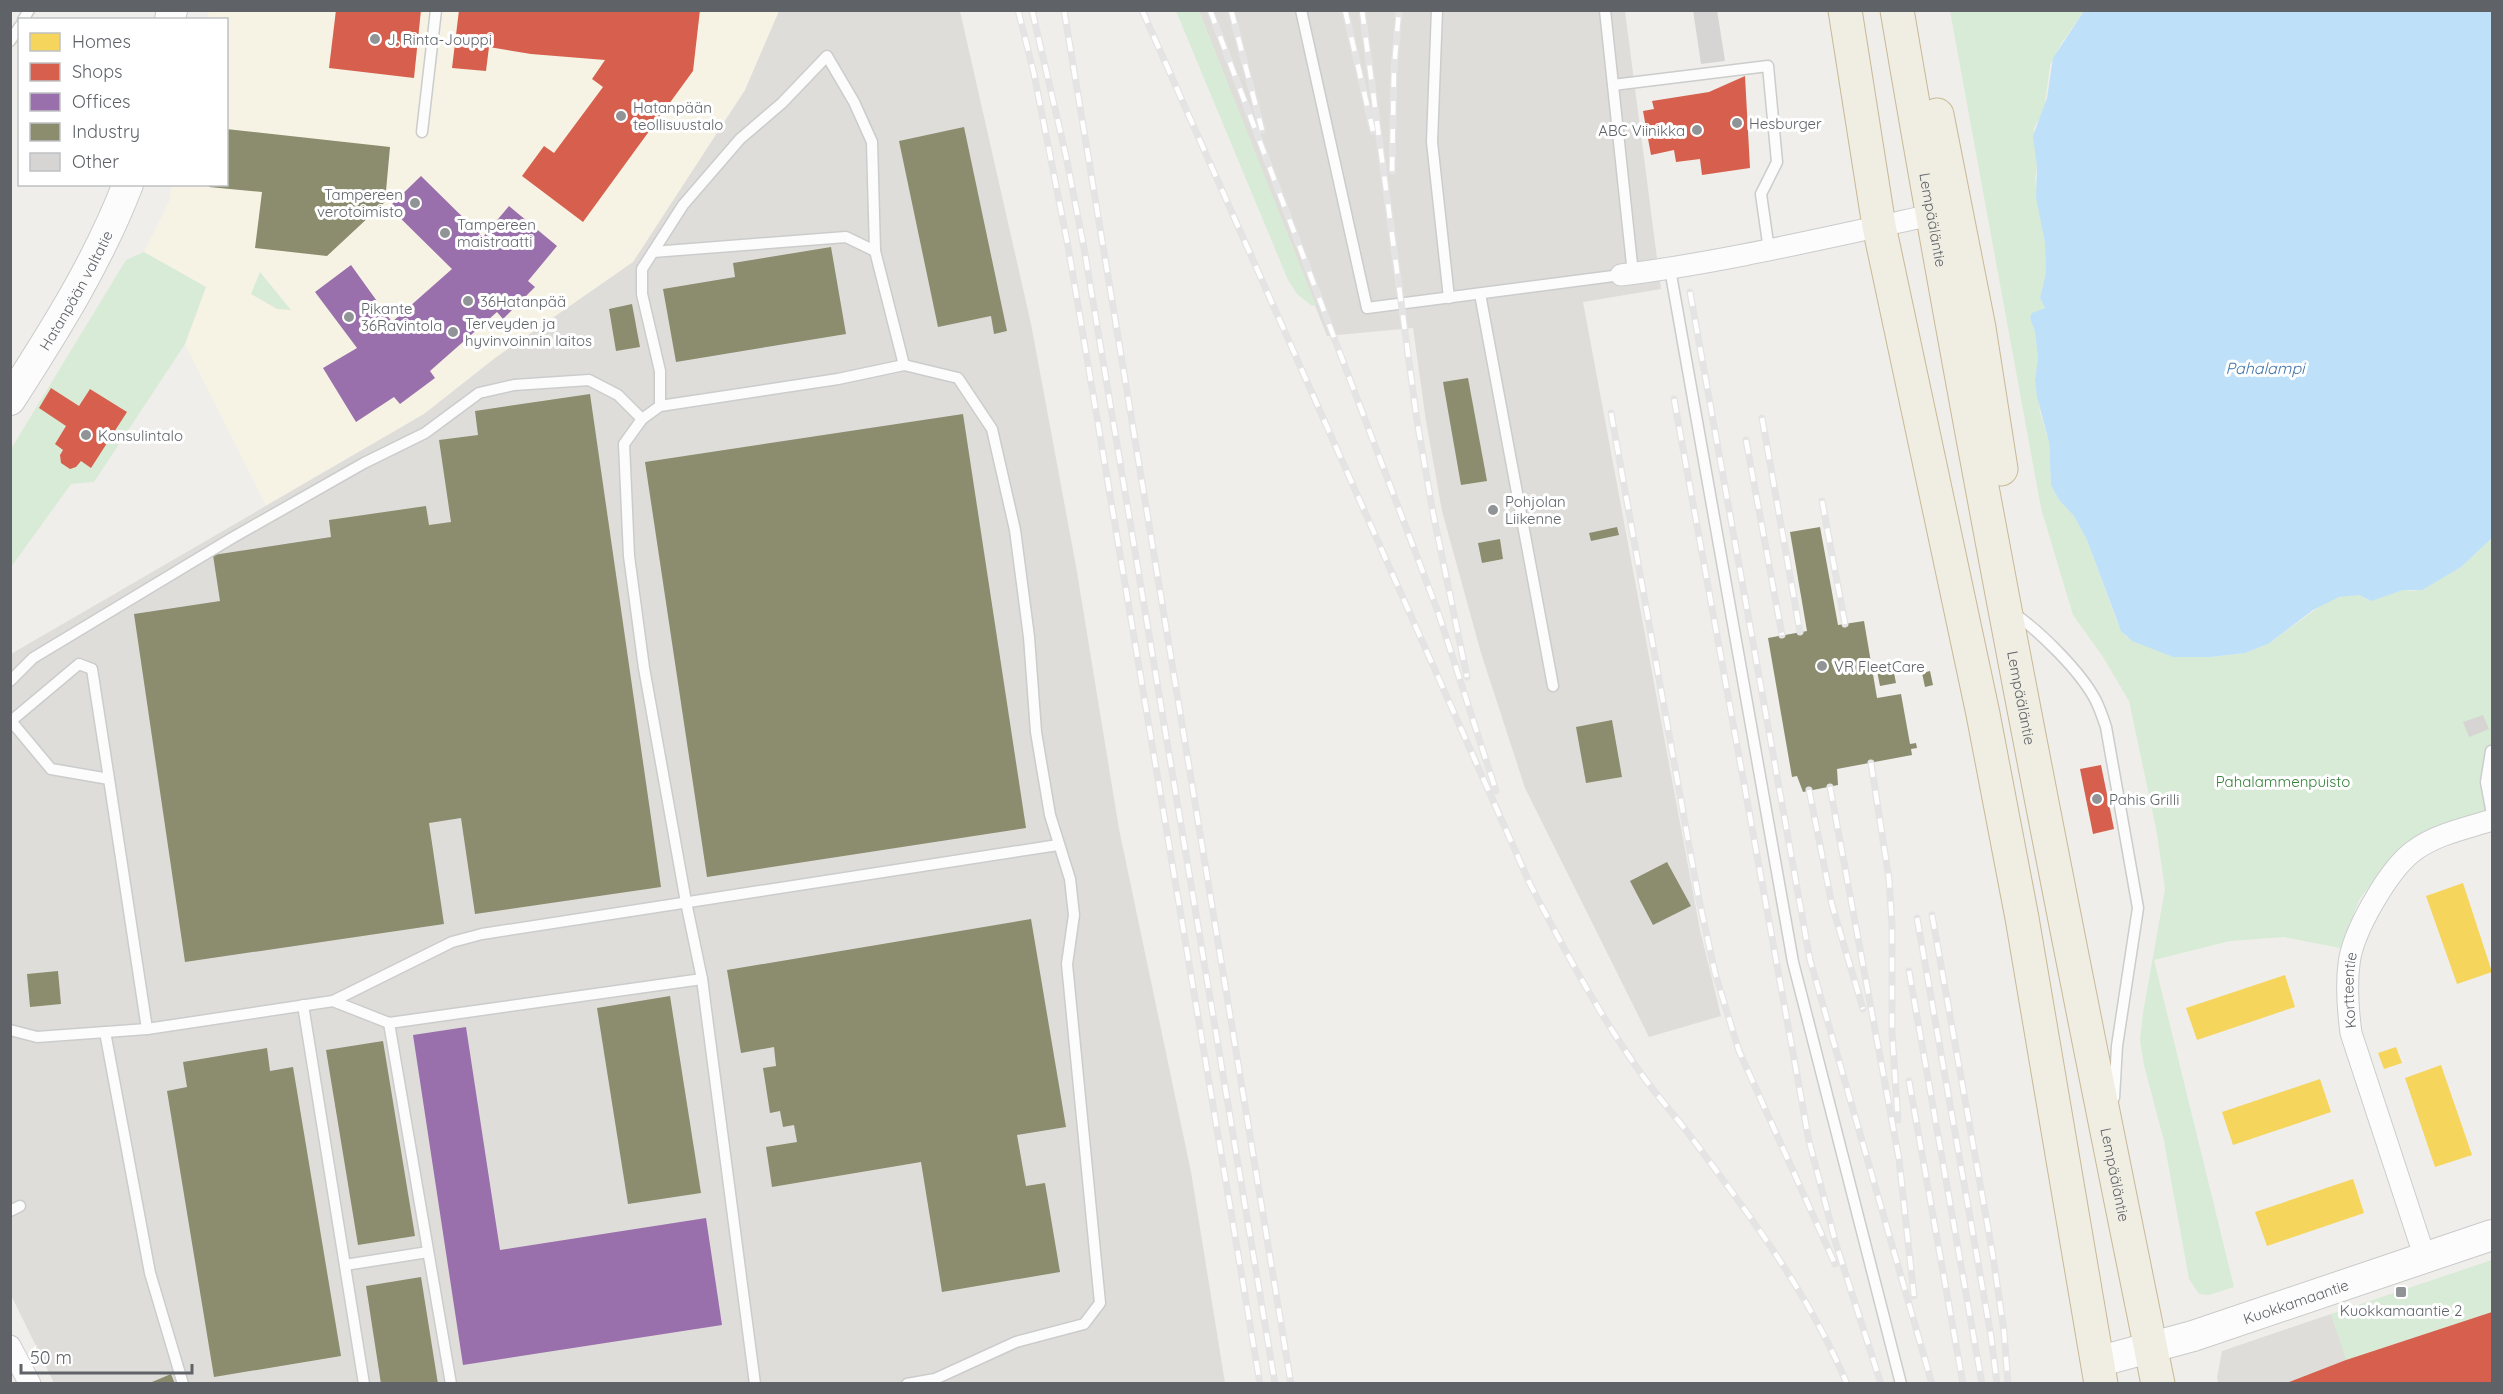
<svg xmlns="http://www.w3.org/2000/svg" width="2503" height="1394" viewBox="0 0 2503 1394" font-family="Quicksand,sans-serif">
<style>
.commercial{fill:#f7f3e4}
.industrial{fill:#dfddda}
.green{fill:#d8ebd6}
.water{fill:#bfe0f9}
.homes{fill:#f6d55c}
.shops{fill:#d6604d}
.offices{fill:#9970ab}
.industry{fill:#8c8c6e}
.building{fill:#d6d5d3}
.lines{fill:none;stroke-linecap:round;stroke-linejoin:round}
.lane-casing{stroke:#cbcccc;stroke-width:13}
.street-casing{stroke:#cbcccc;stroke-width:23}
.secondary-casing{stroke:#cacacb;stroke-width:32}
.highway-casing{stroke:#c8b996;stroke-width:35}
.lane{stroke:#fdfcfc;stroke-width:10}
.street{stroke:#fdfcfc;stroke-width:21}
.secondary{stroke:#fdfcfc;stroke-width:30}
.highway{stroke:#f0ede3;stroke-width:33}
.rail-casing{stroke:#e4e4e4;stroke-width:7}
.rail{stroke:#fff;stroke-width:4.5;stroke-dasharray:14;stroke-linecap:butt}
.poi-dot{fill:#919496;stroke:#fff;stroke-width:2}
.labels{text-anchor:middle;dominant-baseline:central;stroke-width:6;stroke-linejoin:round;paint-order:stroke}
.poi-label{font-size:15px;fill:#5f6368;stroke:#fff;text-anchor:start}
.street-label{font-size:15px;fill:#5f6368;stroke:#fff}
.park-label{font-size:15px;fill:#348238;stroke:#fff}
.water-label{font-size:16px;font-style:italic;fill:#4174aa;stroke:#fff}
</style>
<rect width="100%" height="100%" fill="#efeeea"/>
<polygon class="commercial" points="209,11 779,11 745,90 633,262 495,358 424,414 266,505 185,344 206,287 144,252 169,202 172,185 226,184 226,20 207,19"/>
<g class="industrial">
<polygon points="779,11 960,11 1031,324 1076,566 1119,829 1191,1172 1225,1383 54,1383 11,1295 11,654 424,414 495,358 633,262 745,90"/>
<polygon points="1199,11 1625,11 1661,289 1583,302 1700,930 1721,1016 1649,1037 1525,788 1481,653 1442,511 1426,421 1413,328 1327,336"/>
<polygon points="2492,1312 2492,1383 2219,1384 2217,1378 2222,1351 2331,1314 2347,1360"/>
</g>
<g class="green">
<polygon points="1176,11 1199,11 1316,305 1312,306 1297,294 1288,280"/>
<polygon points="1950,11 2084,11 2061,44 2050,65 2044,111 2034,128 2037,167 2035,178 2045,243 2046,272 2040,298 2045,308 2030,318 2035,332 2038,358 2035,380 2040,412 2049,442 2051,485 2059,500 2074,516 2087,540 2117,622 2126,637 2173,657 2210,657 2245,653 2268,644 2326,602 2349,594 2359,595 2368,600 2403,590 2415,591 2461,567 2492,538 2492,809 2390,860 2360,898 2340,948 2284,937 2230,941 2154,960 2234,1287 2209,1295 2199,1294 2189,1279 2164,1141 2144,1065 2140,1040 2143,1013 2165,889 2156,828 2129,701 2103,657 2073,615 2041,508"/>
<polygon points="144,252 206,287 185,344 94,482 71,484 11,567 11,449 126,260"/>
<polygon points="260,272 291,310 277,309 251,294"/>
<polygon points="2492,1260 2492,1312 2346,1360 2331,1314"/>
</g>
<polygon class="water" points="2084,11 2492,11 2492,538 2461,567 2422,590 2403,590 2371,601 2359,595 2339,597 2313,610 2268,644 2245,653 2210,657 2173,657 2132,641 2121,631 2087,540 2074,516 2059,500 2051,485 2049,442 2037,397 2035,380 2038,358 2035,332 2030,318 2032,313 2045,308 2040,298 2046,272 2045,243 2036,197 2037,167 2033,136 2047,98 2053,58"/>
<g class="homes">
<polygon points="2463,883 2492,972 2457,984 2426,896"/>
<polygon points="2285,975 2295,1007 2197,1040 2186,1008"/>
<polygon points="2396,1047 2402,1063 2384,1069 2378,1053"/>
<polygon points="2441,1065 2472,1155 2435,1167 2405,1078"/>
<polygon points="2320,1079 2331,1112 2233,1145 2222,1112"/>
<polygon points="2353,1179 2364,1213 2267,1246 2255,1212"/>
</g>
<g class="shops">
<polygon points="336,10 421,10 414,78 329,68"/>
<polygon points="459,10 700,10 693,71 583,222 522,176 544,146 554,153 603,87 592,79 605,60 531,54 489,47 486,71 452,68"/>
<polygon points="1745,76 1750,168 1702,175 1700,159 1676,162 1674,150 1651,155 1643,111 1654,109 1652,101 1709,92"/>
<polygon points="51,388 79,406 90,389 127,412 91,468 81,461 76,467 70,469 61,463 60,455 63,450 55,444 66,426 39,408"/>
<polygon points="2101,765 2114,829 2093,834 2080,769"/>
<polygon points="2492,1312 2492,1384 2284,1384 2346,1360"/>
</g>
<g class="offices">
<polygon points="421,176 483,237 509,206 557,246 528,281 535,287 503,319 497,312 430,371 435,378 400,404 394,397 356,422 323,368 357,348 315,292 351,265 392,322 452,269 389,207"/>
<polygon points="466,1027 500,1250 706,1218 722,1325 463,1365 413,1035"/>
</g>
<g class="industry">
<polygon points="964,127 1007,331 994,334 991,316 938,327 899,141"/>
<polygon points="226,129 390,147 385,202 327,256 255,248 262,192 209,187 209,184 226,184"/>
<polygon points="831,247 846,334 676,362 663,289 735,277 733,263"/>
<polygon points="632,304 640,347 616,351 609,309"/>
<polygon points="1468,378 1487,481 1461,485 1443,382"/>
<polygon points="590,394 661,887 475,914 461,818 429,823 444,924 185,962 134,614 220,601 213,555 331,537 329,520 426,506 429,525 451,522 439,440 478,435 475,411"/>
<polygon points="963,414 1026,828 707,877 645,462"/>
<polygon points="1617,527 1619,535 1591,541 1589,533"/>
<polygon points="1820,527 1838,625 1864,621 1877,698 1901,694 1910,744 1916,743 1917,748 1911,749 1912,755 1837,769 1838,785 1803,792 1797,776 1792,777 1768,638 1807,631 1790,532"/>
<polygon points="1500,539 1503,559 1482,563 1478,543"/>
<polygon points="1892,663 1896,683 1880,686 1876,666"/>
<polygon points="1930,671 1933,685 1925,687 1922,673"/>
<polygon points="1612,720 1622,777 1586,783 1576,727"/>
<polygon points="1667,862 1691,906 1653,925 1630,881"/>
<polygon points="1031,919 1066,1127 1017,1135 1026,1186 1045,1183 1060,1272 942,1292 921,1162 772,1187 766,1147 797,1142 794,1125 783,1127 780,1111 770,1113 763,1068 776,1066 774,1047 741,1053 727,970"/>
<polygon points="58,971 61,1004 30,1007 27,974"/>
<polygon points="670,996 701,1193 628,1204 597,1008"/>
<polygon points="383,1041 415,1236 358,1245 326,1050"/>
<polygon points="267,1048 270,1071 293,1067 341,1356 214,1377 167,1091 187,1087 183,1062"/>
<polygon points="421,1277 438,1384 381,1384 366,1286"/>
<polygon points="171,1374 175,1384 152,1384 152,1382"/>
</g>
<g class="building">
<polygon points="1693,10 1717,10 1725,61 1701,64"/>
<polygon points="2483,715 2489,729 2469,737 2463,722"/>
</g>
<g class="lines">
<defs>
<g id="lane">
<polyline points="1301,10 1367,308 1621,275"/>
<polyline points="1437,10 1432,142 1449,298"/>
<polyline points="1605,10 1633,274"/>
<polyline points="23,20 29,10"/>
<polyline points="10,41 20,26"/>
<polyline points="1613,85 1768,66 1777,162 1761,194 1769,250"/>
<polyline points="422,132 436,10"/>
<polyline points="653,252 846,237 875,251"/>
<polyline points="1670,269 1793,962 1901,1384"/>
<polyline points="1480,294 1553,686"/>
<polyline points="660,406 660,371 642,294 642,269 683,205 740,139 782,103 827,56 854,102 872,142 875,251 904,365"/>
<path d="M2013 613C2039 630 2082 673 2096 701 2100 709 2103 718 2106 727L2138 908 2117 1046 2114 1098"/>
<polyline points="10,681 33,658 232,538 364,463 425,433 479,393 514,385 589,380 618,395 642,419"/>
<polyline points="2491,751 2486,782 2492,814"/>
<polyline points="109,779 92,669 79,664 11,721 51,769 109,779 147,1029"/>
<polyline points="333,1001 389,1023 702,979"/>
<polyline points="303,1005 364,1384"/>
<polyline points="389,1023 451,1384"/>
<polyline points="10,1030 37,1037 147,1029 333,1001 452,942 482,934 1058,845"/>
<polyline points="105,1032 150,1273 183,1384"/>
<polyline points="10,1211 20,1206"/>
<polyline points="345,1265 428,1252"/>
<polyline points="755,1384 702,979 686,902 644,668 629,556 624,444 642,419 660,406 838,379 904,365 958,378 992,429 1015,530 1029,637 1036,732 1050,815 1070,879 1074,915 1067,964 1100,1303 1084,1324 1016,1342 935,1379 907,1384"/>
</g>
<g id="street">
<path d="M1621 275C1725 262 1828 237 1932 215"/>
<path id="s1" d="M2425 1258 2351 1033C2348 1010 2346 987 2349 964 2352 933 2389 868 2415 850 2437 834 2467 828 2492 820"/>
<polyline points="10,1346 30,1384"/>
</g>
<g id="secondary">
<polyline points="170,20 172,10"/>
<path id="s2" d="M10 400C55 330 98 262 128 184"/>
<path id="s3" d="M2097 1362 2193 1336 2492 1235"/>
</g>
<g id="highway">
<polyline points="1845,10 1879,226 1983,714 2022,918 2101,1384"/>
<path id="s4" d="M1897 10C1975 470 2065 927 2158 1384"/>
<polyline points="1937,115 1979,328 2001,469"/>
</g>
</defs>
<use href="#lane" class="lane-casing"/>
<use href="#street" class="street-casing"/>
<use href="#secondary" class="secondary-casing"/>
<use href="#highway" class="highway-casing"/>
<use href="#lane" class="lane"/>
<use href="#street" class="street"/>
<use href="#secondary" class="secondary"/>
<use href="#highway" class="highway"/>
<defs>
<g id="rail">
<polyline points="1018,10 1034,74 1068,246 1260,1384"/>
<polyline points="1032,10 1066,156 1084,248 1275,1384"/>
<polyline points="1064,10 1291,1384"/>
<path d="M1142 10 1530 884C1563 947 1597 1011 1638 1069 1654 1093 1674 1114 1691 1137 1750 1215 1809 1294 1847 1384"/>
<polyline points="1210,10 1438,612 1496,791"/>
<polyline points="1231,10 1262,130"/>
<polyline points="1345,10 1373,131"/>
<polyline points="1362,10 1417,421 1433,513 1467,677"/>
<polyline points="1392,171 1394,69 1399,10"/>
<polyline points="1690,292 1810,960 1932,1384"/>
<polyline points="1674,399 1809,1141 1836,1244 1881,1384"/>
<polyline points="1611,413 1698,895 1715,973 1739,1051 1835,1264"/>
<polyline points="1762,418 1800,632"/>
<polyline points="1746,440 1782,635"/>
<polyline points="1822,501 1845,624"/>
<polyline points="1871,763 1889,879 1892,925 1892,1032 1898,1120"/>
<polyline points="1830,787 1899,1159 1914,1296"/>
<polyline points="1809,790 1832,905 1863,1009"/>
<polyline points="1932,915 1993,1256 2004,1332 2008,1384"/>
<polyline points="1917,918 1991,1336 1997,1384"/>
<polyline points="1909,971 1982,1384"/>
<polyline points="1909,1081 1963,1384"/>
</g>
</defs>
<use href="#rail" class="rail-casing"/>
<use href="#rail" class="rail"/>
</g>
<g class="poi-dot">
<circle cx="375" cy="39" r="6"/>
<circle cx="621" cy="116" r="6"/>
<circle cx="1737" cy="123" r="6"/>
<circle cx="1697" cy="130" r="6"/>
<circle cx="415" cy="203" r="6"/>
<circle cx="445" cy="233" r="6"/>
<circle cx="468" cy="301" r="6"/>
<circle cx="349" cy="317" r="6"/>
<circle cx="453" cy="332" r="6"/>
<circle cx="86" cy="435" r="6"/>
<circle cx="1493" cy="510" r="6"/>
<circle cx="1822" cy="666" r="6"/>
<circle cx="2097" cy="799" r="6"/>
<rect x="2395" y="1286" width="12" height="12" rx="3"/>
</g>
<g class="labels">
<g class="poi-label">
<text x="387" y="39">J. Rinta-Jouppi</text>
<text x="633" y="107">Hatanpään<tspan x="633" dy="17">teollisuustalo</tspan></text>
<text x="1749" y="123">Hesburger</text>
<text x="1685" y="130" text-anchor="end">ABC Viinikka</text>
<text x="403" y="194" text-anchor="end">Tampereen<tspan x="403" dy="17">verotoimisto</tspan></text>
<text x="457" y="224">Tampereen<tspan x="457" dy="17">maistraatti</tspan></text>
<text x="480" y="301">36Hatanpää</text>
<text x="361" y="308">Pikante<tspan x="361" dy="17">36Ravintola</tspan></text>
<text x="465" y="323">Terveyden ja<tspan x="465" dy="17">hyvinvoinnin laitos</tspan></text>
<text x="98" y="435">Konsulintalo</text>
<text x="1505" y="501">Pohjolan<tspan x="1505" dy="17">Liikenne</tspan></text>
<text x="1834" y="666">VR FleetCare</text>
<text x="2109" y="799">Pahis Grilli</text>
<text x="2401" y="1310" text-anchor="middle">Kuokkamaantie 2</text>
</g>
<g class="street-label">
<text stroke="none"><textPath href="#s4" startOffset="213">Lempääläntie</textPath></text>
<text stroke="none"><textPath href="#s2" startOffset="128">Hatanpään valtatie</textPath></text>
<text stroke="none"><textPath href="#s4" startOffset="699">Lempääläntie</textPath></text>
<text stroke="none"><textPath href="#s1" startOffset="280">Kortteentie</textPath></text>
<text stroke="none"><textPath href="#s4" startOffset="1185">Lempääläntie</textPath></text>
<text stroke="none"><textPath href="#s3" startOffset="208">Kuokkamaantie</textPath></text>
</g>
<g class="park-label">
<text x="2283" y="781">Pahalammenpuisto</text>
</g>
<g class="water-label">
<text x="2265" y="368">Pahalampi</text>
</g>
</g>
<rect width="2503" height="1394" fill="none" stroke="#5f6368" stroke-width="24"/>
<rect x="18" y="18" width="210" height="168" fill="#ffffff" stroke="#bfc1c3" stroke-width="1.5"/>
<rect x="30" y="33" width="30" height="18" fill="#f6d55c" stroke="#bfc1c3" stroke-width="1.5"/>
<text x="72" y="48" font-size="18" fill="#5f6368">Homes</text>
<rect x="30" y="63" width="30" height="18" fill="#d6604d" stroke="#bfc1c3" stroke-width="1.5"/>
<text x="72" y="78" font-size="18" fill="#5f6368">Shops</text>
<rect x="30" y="93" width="30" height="18" fill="#9970ab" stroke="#bfc1c3" stroke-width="1.5"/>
<text x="72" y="108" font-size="18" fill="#5f6368">Offices</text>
<rect x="30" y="123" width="30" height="18" fill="#8c8c6e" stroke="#bfc1c3" stroke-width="1.5"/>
<text x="72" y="138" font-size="18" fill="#5f6368">Industry</text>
<rect x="30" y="153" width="30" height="18" fill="#d6d5d3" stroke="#bfc1c3" stroke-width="1.5"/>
<text x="72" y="168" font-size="18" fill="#5f6368">Other</text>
<path d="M21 1364v9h171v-9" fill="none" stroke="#5f6368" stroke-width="3"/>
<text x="30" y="1364" font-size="18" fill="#5f6368" stroke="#ffffff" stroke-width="4.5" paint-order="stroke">50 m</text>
</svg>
